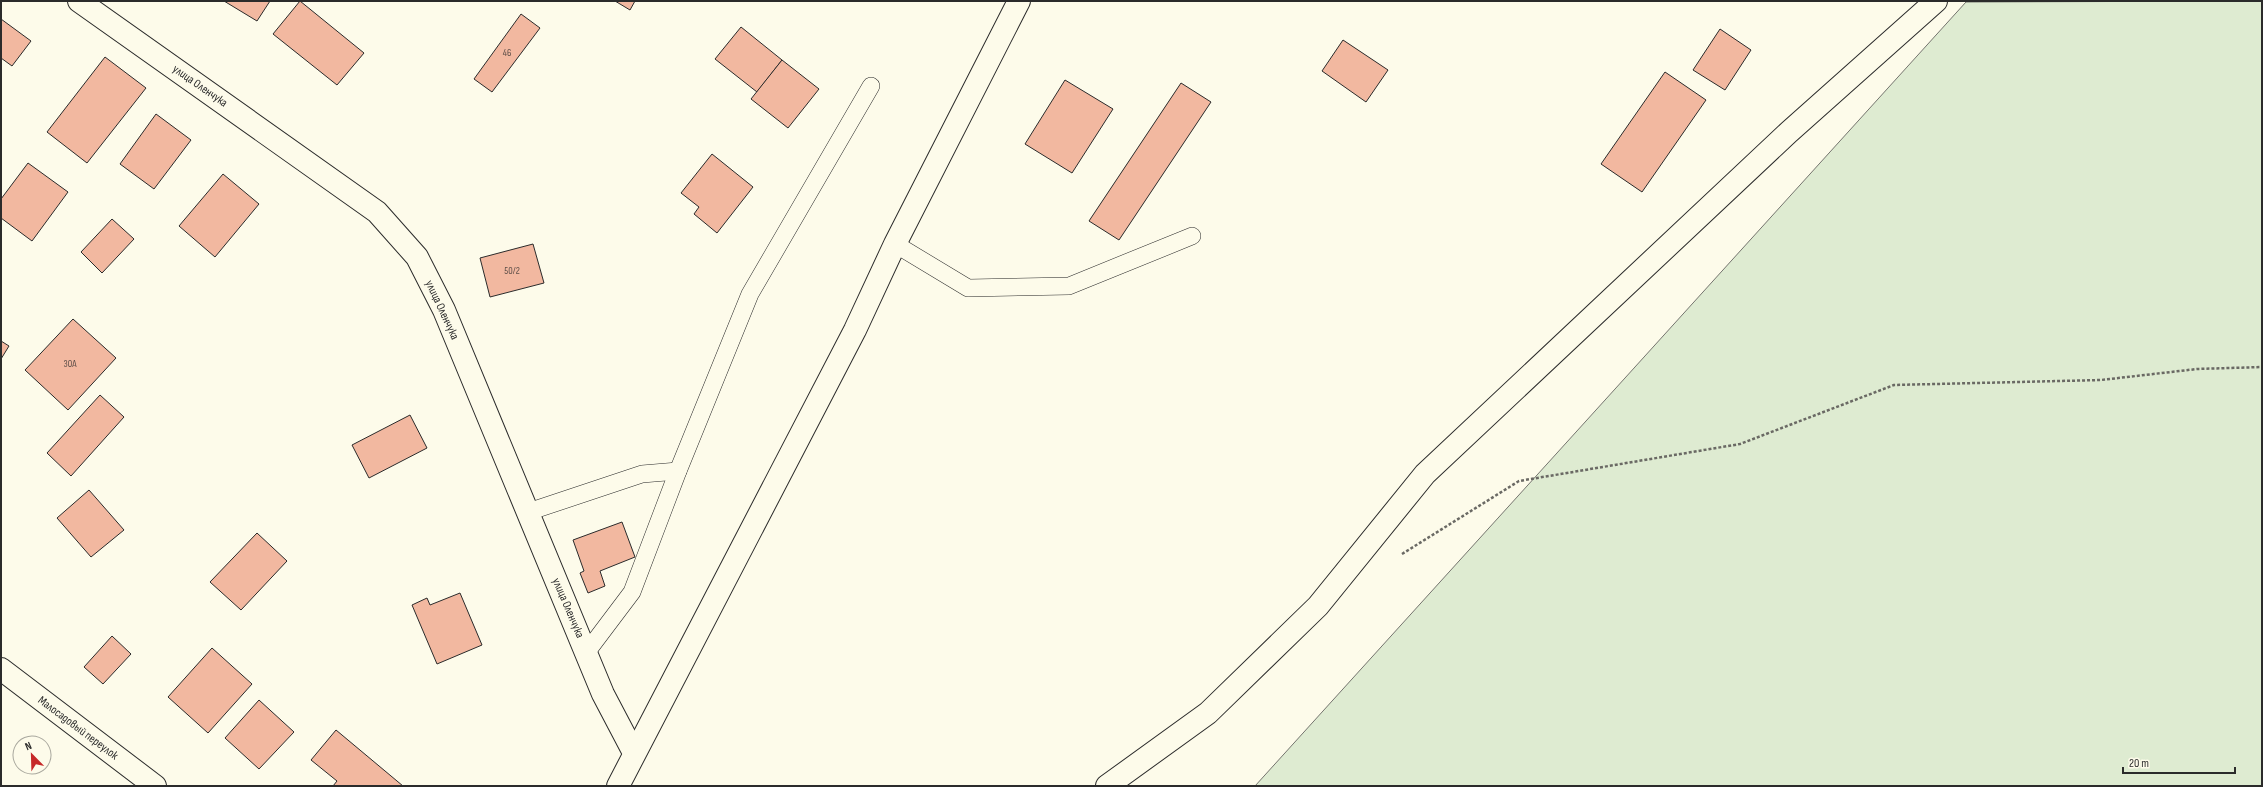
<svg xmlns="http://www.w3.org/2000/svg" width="2263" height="787" viewBox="0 0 2263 787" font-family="'Sofia Sans Condensed',sans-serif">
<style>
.green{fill:#deebd1;stroke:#74746e}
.building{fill:#f2b8a0;stroke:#2b2b2b}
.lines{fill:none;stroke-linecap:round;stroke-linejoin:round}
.lane-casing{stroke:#2b2b2b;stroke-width:18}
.street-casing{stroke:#2b2b2b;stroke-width:24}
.primary-casing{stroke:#2b2b2b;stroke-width:24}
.path{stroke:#6a6964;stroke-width:2.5;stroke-dasharray:3 2;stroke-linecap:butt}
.lane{stroke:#fdfbea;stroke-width:17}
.street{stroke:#fdfbea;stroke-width:22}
.primary{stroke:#fdfbea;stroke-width:22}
.labels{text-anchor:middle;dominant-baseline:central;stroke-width:3;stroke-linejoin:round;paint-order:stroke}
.number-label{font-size:10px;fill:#5d4e48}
.street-label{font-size:12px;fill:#2b2b2b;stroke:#fdfbea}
</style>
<rect width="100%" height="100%" fill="#fdfbea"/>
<polygon class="green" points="2262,1 2262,786 1255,786 1966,2"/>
<g class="building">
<polygon points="224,1 270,1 257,21"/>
<polygon points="300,1 364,53 337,85 273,34"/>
<polygon points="615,1 635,1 630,10"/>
<polygon points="521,14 540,28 492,92 474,79"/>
<polygon points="1,19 31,41 12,66 1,58"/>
<polygon points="741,27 782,60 757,92 715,59"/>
<polygon points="1720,29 1751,50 1725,90 1693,70"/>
<polygon points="1343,40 1388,70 1366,102 1322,71"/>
<polygon points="105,57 146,88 87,163 47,132"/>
<polygon points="782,60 819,89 788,128 751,99"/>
<polygon points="1665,72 1706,100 1642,192 1601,164"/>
<polygon points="1065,80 1113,109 1072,173 1025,144"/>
<polygon points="1181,83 1211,102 1119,240 1089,221"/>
<polygon points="156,114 191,140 154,189 120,164"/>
<polygon points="712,154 753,187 717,233 694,214 699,207 681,193"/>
<polygon points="28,163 68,192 32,241 1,218 1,199"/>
<polygon points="223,174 259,204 215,257 179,226"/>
<polygon points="112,219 134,239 102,273 81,252"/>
<polygon points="533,244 544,283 490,297 480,258"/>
<polygon points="73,319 116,358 68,410 25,370"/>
<polygon points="1,341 9,346 1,359"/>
<polygon points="100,395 124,417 71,476 47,453"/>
<polygon points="410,415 427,448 369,478 352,445"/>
<polygon points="89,490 124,530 91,557 57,518"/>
<polygon points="622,522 635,557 600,571 605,586 588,593 580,573 584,571 573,540"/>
<polygon points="257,533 287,561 241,610 210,582"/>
<polygon points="460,593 482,645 437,664 412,605 427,598 430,605"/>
<polygon points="112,636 131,654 103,684 84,667"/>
<polygon points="212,648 252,684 208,733 168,697"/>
<polygon points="259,700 294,732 259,769 225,738"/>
<polygon points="336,730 403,786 333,786 337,781 311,760"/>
</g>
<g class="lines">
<defs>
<g id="lane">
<polyline points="895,244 968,288 1069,286 1192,236"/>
<polyline points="528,512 642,474 678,471"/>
<polyline points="586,653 632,592 678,471 750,294 871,86"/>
</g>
<g id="street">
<polyline points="79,1 377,212 417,257 444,310 603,694 634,753"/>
<polyline points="1,669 155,786"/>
<polyline points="1107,786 1208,713 1318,606 1425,474 1789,132 1936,1"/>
</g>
<polyline id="primary" points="618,786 855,330 895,244 1019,1"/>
</defs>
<use href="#lane" class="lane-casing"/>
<use href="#street" class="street-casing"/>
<use href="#primary" class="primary-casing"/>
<polyline class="path" points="1402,554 1519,481 1740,444 1894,385 2101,380 2197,369 2262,367"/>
<use href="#lane" class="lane"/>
<use href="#street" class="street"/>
<use href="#primary" class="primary"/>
</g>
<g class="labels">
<g class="number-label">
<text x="507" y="53">46</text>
<text x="512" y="271">50/2</text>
<text x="70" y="364">30А</text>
</g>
<g class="street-label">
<text transform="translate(200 86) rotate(35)">улица Оленчука</text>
<text transform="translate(442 310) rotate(65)">улица Оленчука</text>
<text transform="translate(568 608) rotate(67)">улица Оленчука</text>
<text transform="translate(78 728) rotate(37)">Малосадовый переулок</text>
</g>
</g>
<rect width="2263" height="787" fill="none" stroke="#2b2b2b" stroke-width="4"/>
<g transform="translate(32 755) rotate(337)"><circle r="19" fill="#fdfbea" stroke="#a9a89e"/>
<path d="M0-3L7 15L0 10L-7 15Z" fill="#c62828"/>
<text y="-6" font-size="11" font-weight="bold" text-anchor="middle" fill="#2b2b2b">N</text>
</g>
<path d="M2123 767v6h112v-6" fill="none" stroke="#2b2b2b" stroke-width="2"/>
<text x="2129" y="767" font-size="12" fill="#2b2b2b" stroke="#fdfbea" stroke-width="3" paint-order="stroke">20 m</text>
</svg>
